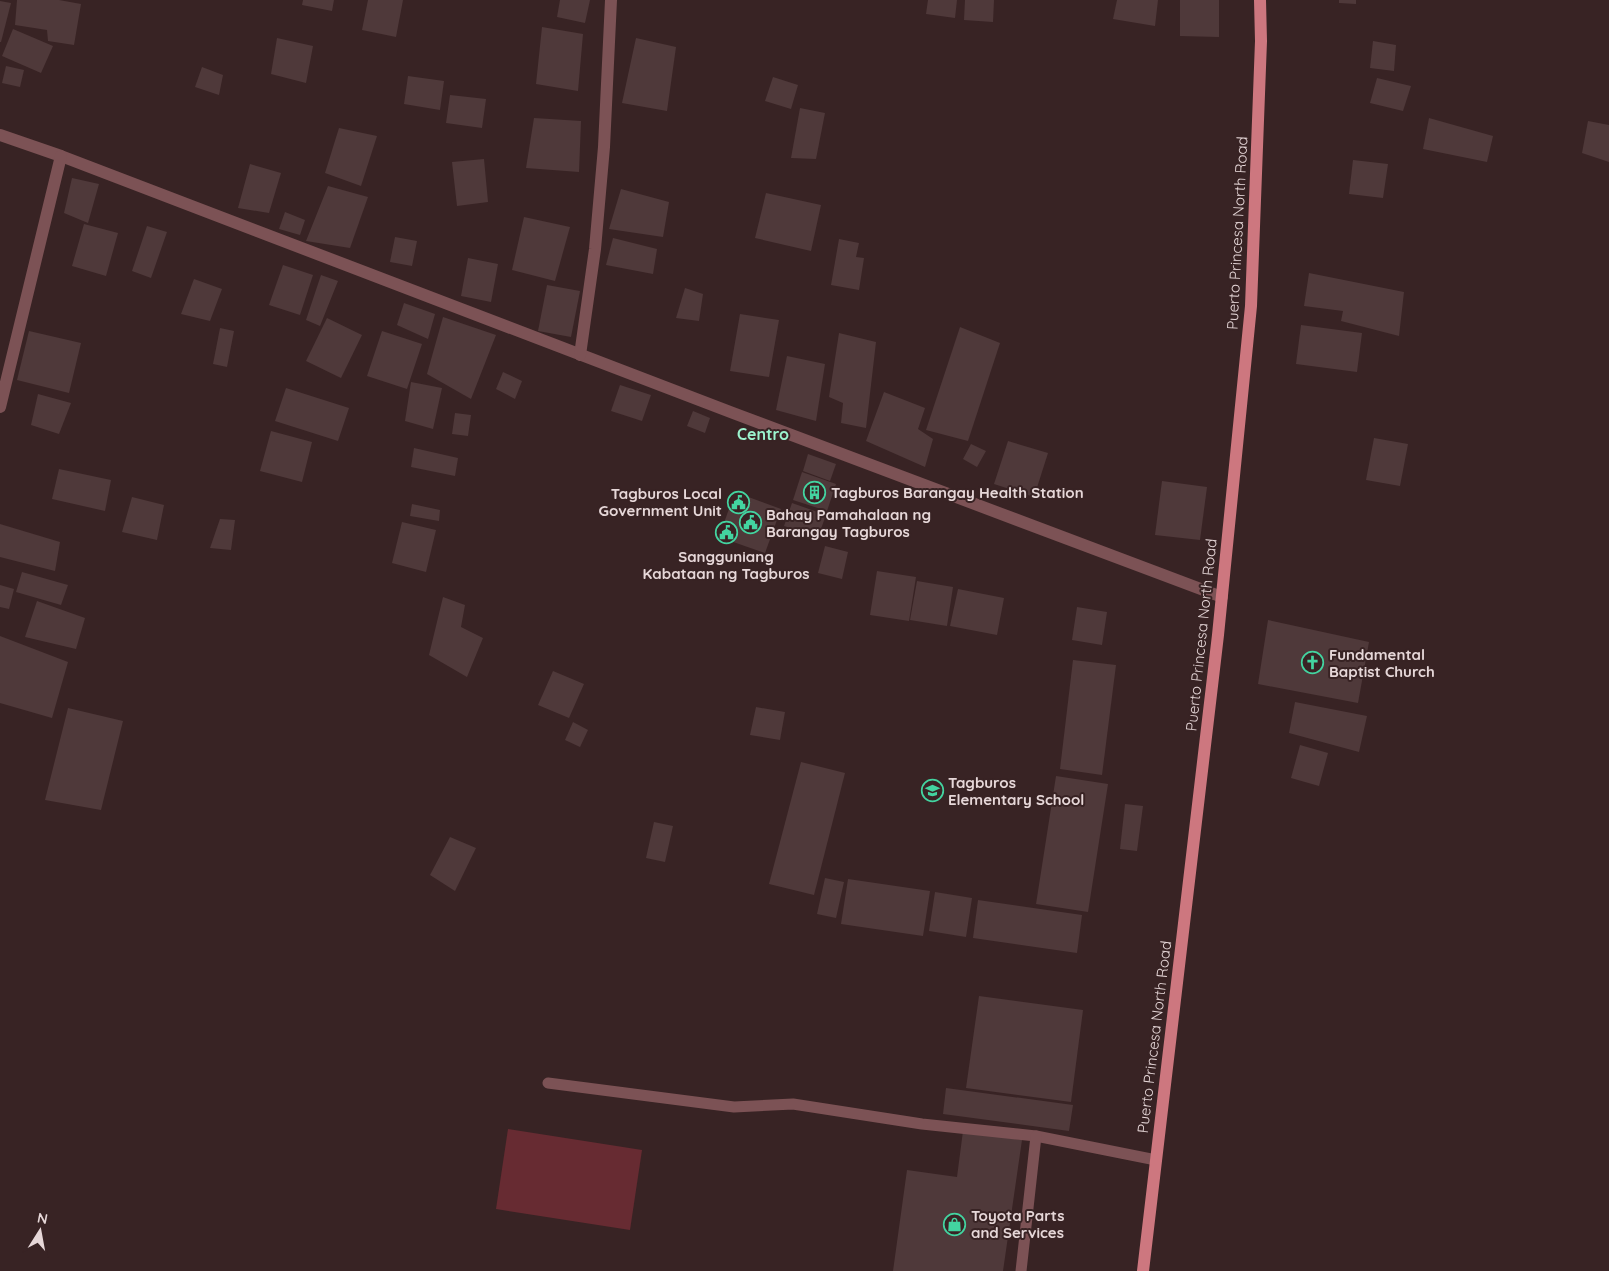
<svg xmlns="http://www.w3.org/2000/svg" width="1609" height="1271" viewBox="0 0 1609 1271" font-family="Quicksand,sans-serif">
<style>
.grass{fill:#672b32}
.building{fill:#4f393a}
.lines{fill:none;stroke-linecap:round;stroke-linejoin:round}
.service{stroke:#7c5255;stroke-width:11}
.minor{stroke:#7c5255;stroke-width:12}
.primary{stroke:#cd777f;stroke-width:12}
.labels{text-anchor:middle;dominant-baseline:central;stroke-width:4;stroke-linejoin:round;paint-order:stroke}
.street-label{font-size:15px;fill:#e6d7d8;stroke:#382324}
.poi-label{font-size:15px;font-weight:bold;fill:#e6d7d8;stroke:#382324;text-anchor:start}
.neighbourhood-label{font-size:16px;font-weight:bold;fill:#9cf4ce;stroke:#382324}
</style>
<rect width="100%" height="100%" fill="#382324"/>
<polygon class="grass" points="508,1129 642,1150 630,1230 496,1209"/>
<g class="building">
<polygon points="17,0 59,0 81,4 74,45 48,41 47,30 15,25"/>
<polygon points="303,0 334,0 332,11 302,5"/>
<polygon points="368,0 403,0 396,37 362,30"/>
<polygon points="560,0 590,0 585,23 557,17"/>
<polygon points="928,0 957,0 955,18 926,14"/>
<polygon points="965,0 994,0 993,22 964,20"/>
<polygon points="1117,0 1158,0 1155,26 1113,19"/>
<polygon points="1180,0 1219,0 1219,37 1180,36"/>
<polygon points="1339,0 1356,0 1356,4 1339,3"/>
<polygon points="0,1 11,3 1,42 0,42"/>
<polygon points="542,27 583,34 578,91 536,84"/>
<polygon points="13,29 53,46 41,73 2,56"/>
<polygon points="277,38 313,46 306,83 271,74"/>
<polygon points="636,38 676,47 667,111 622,103"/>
<polygon points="1373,41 1396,45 1394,71 1370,68"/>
<polygon points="6,66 24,70 20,87 2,83"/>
<polygon points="202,67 223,75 219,95 195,87"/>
<polygon points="408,76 444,81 440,110 404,104"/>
<polygon points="773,77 798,85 791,109 765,101"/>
<polygon points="1377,78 1411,86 1403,111 1370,103"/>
<polygon points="450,95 486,99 482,128 446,123"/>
<polygon points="800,108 825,113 816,159 791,158"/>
<polygon points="534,118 581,121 579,172 526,168"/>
<polygon points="1429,118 1493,136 1487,162 1423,149"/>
<polygon points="1588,121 1609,125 1609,162 1582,153"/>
<polygon points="339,128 377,136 361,186 325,173"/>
<polygon points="484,159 488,202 457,206 452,162"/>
<polygon points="1353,160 1388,164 1383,198 1349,194"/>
<polygon points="250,164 281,173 269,213 238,208"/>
<polygon points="72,178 99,184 88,223 64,213"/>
<polygon points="328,186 368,197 350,248 306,241"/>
<polygon points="621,189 669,202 663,237 609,229"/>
<polygon points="766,193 821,205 811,251 755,238"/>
<polygon points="285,212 305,220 300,235 279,229"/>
<polygon points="524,217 570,227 555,281 512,270"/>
<polygon points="84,224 118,233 106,276 72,266"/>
<polygon points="147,226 167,232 151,278 132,271"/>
<polygon points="395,237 417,241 412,266 390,262"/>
<polygon points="613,238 657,249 653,274 606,265"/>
<polygon points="839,239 859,243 856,257 864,258 859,290 831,285"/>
<polygon points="468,258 498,264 491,302 461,296"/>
<polygon points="283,265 313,275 300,315 269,305"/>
<polygon points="1309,273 1404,292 1399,336 1341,321 1343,311 1304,306"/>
<polygon points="321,275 338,281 320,326 306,320"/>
<polygon points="194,279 222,289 210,321 181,314"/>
<polygon points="547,285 580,291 571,337 538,331"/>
<polygon points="685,288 703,294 699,321 676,318"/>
<polygon points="404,303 435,314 428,339 397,325"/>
<polygon points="740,314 779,320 769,377 730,371"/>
<polygon points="443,317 496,335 471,399 427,374"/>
<polygon points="327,318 362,335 341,378 306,361"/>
<polygon points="1301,325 1362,333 1357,372 1296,364"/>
<polygon points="960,327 1000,343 968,441 926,430"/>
<polygon points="220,328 234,331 227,367 213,364"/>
<polygon points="29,331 81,343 69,393 17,380"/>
<polygon points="382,331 422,344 407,389 367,376"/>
<polygon points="839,333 876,342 866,428 841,423 843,403 829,397"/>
<polygon points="787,356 825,364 816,421 776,410"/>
<polygon points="503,372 522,381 515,399 496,389"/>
<polygon points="411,382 442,388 433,429 405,421"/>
<polygon points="620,385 651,395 642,421 611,411"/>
<polygon points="286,388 349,408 338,441 275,421"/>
<polygon points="884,392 925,408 918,429 933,439 925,467 866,441"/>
<polygon points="38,394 71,403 59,434 31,425"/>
<polygon points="693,411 710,418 705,433 687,426"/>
<polygon points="455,413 471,415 468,436 452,434"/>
<polygon points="271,431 312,442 302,482 260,471"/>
<polygon points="1374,438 1408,444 1400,486 1366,480"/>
<polygon points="1008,441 1048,453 1034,497 994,484"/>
<polygon points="971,444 986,451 977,467 963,459"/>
<polygon points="414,448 458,458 455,476 411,467"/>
<polygon points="808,454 836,464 830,481 803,471"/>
<polygon points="59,469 111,480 105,511 52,499"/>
<polygon points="802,472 836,484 827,511 793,500"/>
<polygon points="1162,481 1207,487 1200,540 1155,535"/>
<polygon points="735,492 781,509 765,553 719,537"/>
<polygon points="132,497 164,505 157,540 122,532"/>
<polygon points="792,503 826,515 818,537 784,526"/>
<polygon points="412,504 440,510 439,521 410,516"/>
<polygon points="220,519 235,520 231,550 210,548"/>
<polygon points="402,522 436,530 426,572 392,563"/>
<polygon points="0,524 60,542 55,571 0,557"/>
<polygon points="825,546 848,552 842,579 818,573"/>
<polygon points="877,571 916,577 909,621 870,615"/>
<polygon points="22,572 68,585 61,605 16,592"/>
<polygon points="917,581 953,587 947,626 910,620"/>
<polygon points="0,585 14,589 9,609 0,607"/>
<polygon points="958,589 1004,598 997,635 950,626"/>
<polygon points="443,597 465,605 461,627 483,638 467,677 429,655"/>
<polygon points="37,601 85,618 76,649 25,637"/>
<polygon points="1077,607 1107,612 1102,645 1072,640"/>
<polygon points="1268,620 1369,642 1358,703 1258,684"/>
<polygon points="0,636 68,662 52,718 0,703"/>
<polygon points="1073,660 1116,665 1102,775 1060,769"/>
<polygon points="553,671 584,684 569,718 538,705"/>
<polygon points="1295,702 1367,716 1359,752 1289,733"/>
<polygon points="756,707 785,712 780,740 750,735"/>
<polygon points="68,708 123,721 101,810 45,800"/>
<polygon points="573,722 588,730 580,747 565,740"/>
<polygon points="1300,745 1328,753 1319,786 1291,778"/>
<polygon points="801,762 845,773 814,895 769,884"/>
<polygon points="1056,776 1108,784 1088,912 1036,904"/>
<polygon points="1125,804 1143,806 1137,851 1120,849"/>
<polygon points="654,822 673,826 665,862 646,858"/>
<polygon points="450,837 476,848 455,891 430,875"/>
<polygon points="825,878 844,882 836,918 817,914"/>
<polygon points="848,879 930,891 923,936 841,924"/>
<polygon points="935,892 972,898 966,937 929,931"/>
<polygon points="978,900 1082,915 1077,953 973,938"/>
<polygon points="979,996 1083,1010 1071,1102 966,1088"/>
<polygon points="946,1088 1073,1105 1069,1131 943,1114"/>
<polygon points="963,1131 1022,1140 1003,1271 893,1271 907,1170 957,1177"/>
</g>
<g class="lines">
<g class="service">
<polyline points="548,1083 734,1107 793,1104 922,1124 1036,1136 1156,1160"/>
<polyline points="1021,1271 1036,1136"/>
</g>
<g class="minor">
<polyline points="0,135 61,156 733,413 1222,597"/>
<polyline points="580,355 595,249 604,147 611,0"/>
<polyline points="0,407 61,156"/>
</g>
<polyline class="primary" points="1143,1271 1218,635 1251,306 1261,41 1260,0"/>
</g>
<defs>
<symbol id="building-ring" viewBox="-11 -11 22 22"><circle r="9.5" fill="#382324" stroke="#43d4a0" stroke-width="1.5"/><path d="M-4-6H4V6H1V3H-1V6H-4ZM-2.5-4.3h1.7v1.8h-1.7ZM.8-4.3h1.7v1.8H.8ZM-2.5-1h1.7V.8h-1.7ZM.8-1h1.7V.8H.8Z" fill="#43d4a0"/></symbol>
<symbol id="civic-ring" viewBox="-11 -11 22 22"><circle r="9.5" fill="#382324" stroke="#43d4a0" stroke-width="1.5"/><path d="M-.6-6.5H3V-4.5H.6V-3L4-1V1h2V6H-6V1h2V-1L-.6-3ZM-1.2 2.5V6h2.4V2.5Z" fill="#43d4a0"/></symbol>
<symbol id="church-ring" viewBox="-11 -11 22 22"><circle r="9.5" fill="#382324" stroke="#43d4a0" stroke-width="1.5"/><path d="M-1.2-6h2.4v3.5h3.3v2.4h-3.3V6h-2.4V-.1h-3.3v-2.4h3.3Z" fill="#43d4a0"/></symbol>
<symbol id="school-ring" viewBox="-11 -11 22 22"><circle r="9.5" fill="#382324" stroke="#43d4a0" stroke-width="1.5"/><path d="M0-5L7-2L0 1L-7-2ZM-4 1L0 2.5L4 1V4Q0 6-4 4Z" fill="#43d4a0"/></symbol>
<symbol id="shop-ring" viewBox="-11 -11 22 22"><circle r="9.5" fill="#382324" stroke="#43d4a0" stroke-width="1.5"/><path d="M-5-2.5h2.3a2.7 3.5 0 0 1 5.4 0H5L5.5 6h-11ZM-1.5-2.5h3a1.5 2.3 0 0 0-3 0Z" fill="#43d4a0"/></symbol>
</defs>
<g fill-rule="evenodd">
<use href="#building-ring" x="802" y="480" width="25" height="25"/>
<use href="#civic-ring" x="726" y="490" width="25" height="25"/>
<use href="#civic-ring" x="738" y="510" width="25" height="25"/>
<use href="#civic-ring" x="714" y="520" width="25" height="25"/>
<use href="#church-ring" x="1300" y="650" width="25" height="25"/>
<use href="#school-ring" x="920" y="778" width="25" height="25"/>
<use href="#shop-ring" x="942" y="1212" width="25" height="25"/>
</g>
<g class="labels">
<g class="street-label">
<text transform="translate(1237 233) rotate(-87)">Puerto Princesa North Road</text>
<text transform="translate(1201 635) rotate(-84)">Puerto Princesa North Road</text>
<text transform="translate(1154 1037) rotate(-83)">Puerto Princesa North Road</text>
</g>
<g class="poi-label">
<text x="831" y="492">Tagburos Barangay Health Station</text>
<text x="722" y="493" text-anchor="end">Tagburos Local<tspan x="722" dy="17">Government Unit</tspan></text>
<text x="766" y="514">Bahay Pamahalaan ng<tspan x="766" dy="17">Barangay Tagburos</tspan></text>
<text x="726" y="556" text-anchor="middle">Sangguniang<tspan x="726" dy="17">Kabataan ng Tagburos</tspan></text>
<text x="1329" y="654">Fundamental<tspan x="1329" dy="17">Baptist Church</tspan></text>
<text x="948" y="782">Tagburos<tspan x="948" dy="17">Elementary School</tspan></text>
<text x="971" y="1215">Toyota Parts<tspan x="971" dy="17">and Services</tspan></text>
</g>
<g class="neighbourhood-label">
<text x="763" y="434">Centro</text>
</g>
</g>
<g transform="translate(40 1231) rotate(11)" stroke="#382324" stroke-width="4" paint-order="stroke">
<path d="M0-4L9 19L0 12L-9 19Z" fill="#e6d7d8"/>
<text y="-8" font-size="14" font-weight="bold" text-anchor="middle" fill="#e6d7d8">N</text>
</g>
</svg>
